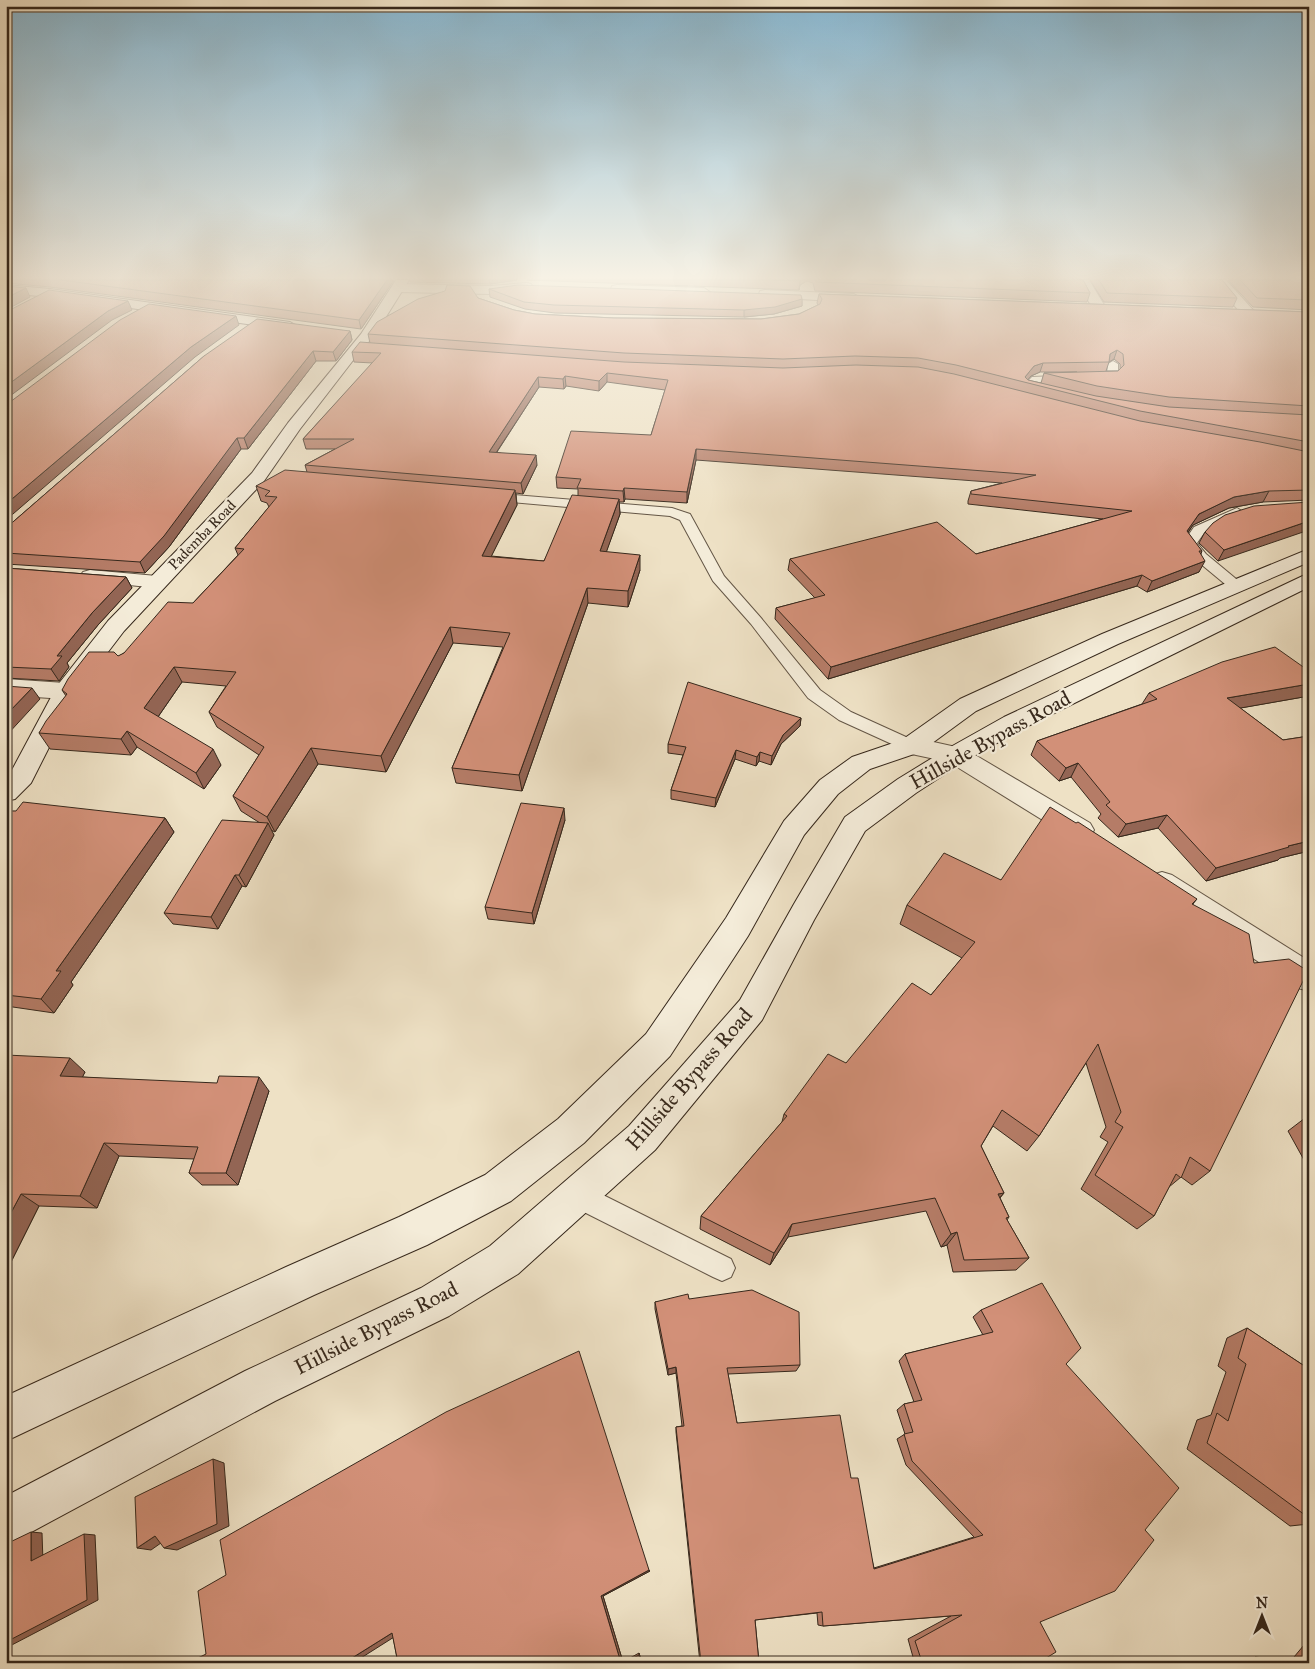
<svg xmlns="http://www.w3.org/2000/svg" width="1315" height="1669" viewBox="0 0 1315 1669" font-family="'IM FELL Great Primer',serif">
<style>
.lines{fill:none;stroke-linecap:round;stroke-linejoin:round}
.service-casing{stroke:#645646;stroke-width:2}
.minor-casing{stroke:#645646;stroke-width:2}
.secondary-casing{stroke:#36281c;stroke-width:2}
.service{fill:#f4ecd9;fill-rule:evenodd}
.minor{fill:#f4ecd9;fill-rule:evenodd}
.secondary{fill:#f4ecd9;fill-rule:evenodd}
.wall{fill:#b57c67;stroke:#36281c;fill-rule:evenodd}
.shaded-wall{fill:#936554;stroke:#36281c}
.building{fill:#d29078;stroke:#36281c}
.labels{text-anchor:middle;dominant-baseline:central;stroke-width:4.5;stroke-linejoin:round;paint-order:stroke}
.far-street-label{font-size:15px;fill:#36281c;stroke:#f4ecd9}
.near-street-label{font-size:21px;fill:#36281c;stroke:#f4ecd9}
</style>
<rect width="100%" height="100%" fill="#eee1c5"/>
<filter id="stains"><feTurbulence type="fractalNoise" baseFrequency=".004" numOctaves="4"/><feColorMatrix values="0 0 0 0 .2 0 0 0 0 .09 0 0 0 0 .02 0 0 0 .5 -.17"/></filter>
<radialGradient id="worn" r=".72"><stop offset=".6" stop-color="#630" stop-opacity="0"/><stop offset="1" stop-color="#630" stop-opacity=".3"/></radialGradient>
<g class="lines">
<defs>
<g id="service">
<polygon points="1113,361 1118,364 1118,375 1113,379 1039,382 1033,388 1027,400 1019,400 1018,398 1024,385 1032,377 1107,374 1108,364"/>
<polygon points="491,493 672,508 690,514 724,576 761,618 820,690 851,712 917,742 920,746 917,750 911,752 905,750 839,720 808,698 751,624 713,581 680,520 670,516 487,500 485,497"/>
<polygon points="1237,508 1243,512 1242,515 1204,533 1197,543 1206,554 1241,583 1243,586 1241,589 1231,589 1196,560 1183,543 1194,527"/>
<polygon points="577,1182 731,1259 735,1268 731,1277 722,1281 713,1277 568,1204 564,1195 568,1186"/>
</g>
<g id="minor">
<polygon points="1077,280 1089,280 1106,308 1104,311 1094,311"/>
<polygon points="1213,280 1226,280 1254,311 1256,314 1254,317 1244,317"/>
<polygon points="527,283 531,284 533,287 531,290 490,294 399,292 393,288 399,284 490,286"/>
<polygon points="617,285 704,288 710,292 704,296 612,292 611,289 612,286"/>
<polygon points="765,290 854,294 860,298 854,302 760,297 759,294 760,291"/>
<polygon points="90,570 157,576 164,578 167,582 164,586 157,588 83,580 80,576 83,572"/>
<polygon points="6,679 65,683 73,686 77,691 73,696 65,699 6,695"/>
<polygon points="911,737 965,749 1090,823 1094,830 1090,837 1080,840 1070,837 949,762 902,752 898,746 902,740"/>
<polygon points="1162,872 1172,875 1309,961 1309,991 1298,988 1152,891 1148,883 1152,875"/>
</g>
<g id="secondary">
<polygon points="396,280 409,280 374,336 361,350 300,429 264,481 124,631 76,694 31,783 15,799 6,801 6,776 12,770 57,686 108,621 252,473 288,423 361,334"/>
<polygon points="6,285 50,289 290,322 297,326 290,330 50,297 6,293"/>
<polygon points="1309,549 1309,562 1118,644 976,711 920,752 870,769 838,794 804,835 748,936 670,1056 584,1143 511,1201 427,1245 314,1295 6,1441 6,1396 286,1267 399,1217 485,1175 558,1119 646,1034 726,918 784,821 820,780 852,757 902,740 960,699 1102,634"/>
<polygon points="1309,573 1309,587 1022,729 965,761 916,793 865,831 814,920 762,1020 655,1150 518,1274 449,1316 275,1401 22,1537 6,1544 6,1496 245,1371 421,1288 490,1246 629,1126 740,1000 794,904 845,817 898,779 947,749 1004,717"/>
</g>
</defs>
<use href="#service" class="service-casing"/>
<use href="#minor" class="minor-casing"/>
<use href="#secondary" class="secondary-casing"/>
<use href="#service" class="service"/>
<use href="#minor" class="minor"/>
<use href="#secondary" class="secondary"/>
</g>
<g class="wall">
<polygon points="6,280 394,280 361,329 50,287 6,283"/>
<polygon points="409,280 517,280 490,284 410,282"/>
<polygon points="527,280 1083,280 1090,293 1087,302 815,291 813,283 807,281 800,285 799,290"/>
<polygon points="1090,280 1222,280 1237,298 1233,307 1104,302"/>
<polygon points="1228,280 1309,280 1309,310 1253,307"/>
<polygon points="489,289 802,299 802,306 774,314 744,317 555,313 525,309 490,297"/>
<path d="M819 294 1309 312V500L1263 502 1229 508 1193 525 1188 533 1202 551 1201 554 1199 572 1147 592 1137 586 828 679 775 619 776 608 815 598 788 570 790 559 976 554 1103 519 968 504V501L971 491 1002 483 696 460 687 503 625 499 624 502H619L620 514 606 552 640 570 628 607 588 603 522 791 456 783 452 768 503 647 453 643 386 772 318 764 275 832 271 830 274 835 246 887 242 886 218 929 173 924 164 913 260 823 241 811 233 796 259 755 217 727 209 712 226 686 182 682 158 717 221 765 204 789 137 747 131 755 50 749 39 733 66 696 62 690 124 653 193 603 238 555 235 548 269 507 267 503 261 501 256 486 307 472 305 465 335 449H306L303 439 373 363 354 362 352 352 370 343 368 334 478 298 514 310 535 314 614 318 761 319 799 314 818 305 817 303ZM1114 359 1120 364V369L1118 371H1106L1109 362ZM1040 372H1077L1044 373 1041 383 1027 380 1031 376ZM607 382 665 390 651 435 556 477 557 488 578 489V495L544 561 491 556 517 505 516 493 523 494 537 465 497 452 539 387 564 389 566 386 599 391Z"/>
<polygon points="350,331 352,340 336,361 316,361 248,449 241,449 169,547 145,573 6,564 6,528 204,356"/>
<polygon points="1309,502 1218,561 1199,543 1205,532"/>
<polygon points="6,568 126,577 132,588 98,625 67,663 69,667 59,681 6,678"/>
<polygon points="1309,671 1309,696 1240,708 1283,740 1309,736 1309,851 1280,858 1278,860 1206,881 1158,828 1118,837 1098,818 1101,814 1071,777 1059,781 1031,755 1037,741 1142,704 1149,693"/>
<polygon points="801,718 800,726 781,744 771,765 759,761 756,766 735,759 715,807 671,799 671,790 683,755 668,753 668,744"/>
<polygon points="6,811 165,818 174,832 71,982 73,985 54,1013 6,1006"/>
<polygon points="565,820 534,924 488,919 485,907"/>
<polygon points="1001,880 1197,899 1193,904 1210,1171 1192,1185 1181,1177 1169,1187 1154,1216 1137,1229 1081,1189 1108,1142 1100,1137 1106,1127 1086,1063 1039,1136 1027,1151 993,1126 981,1146 1004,1193 1000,1198 1009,1217 1007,1220 1029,1258 1016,1270 953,1272 947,1245 941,1247 926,1211 788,1237 770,1265 700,1229 701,1216 782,1122 784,1114 846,1063 931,995 962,958 900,924 907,905"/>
<polygon points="6,1055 85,1072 82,1077 269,1091 238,1185 202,1185 189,1173 194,1159 119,1156 97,1208 39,1206 8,1268 6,1268"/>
<polygon points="1305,1118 1309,1118 1309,1169 1288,1131"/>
<polygon points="689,1299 800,1365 796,1371 728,1374 737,1423 851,1478 874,1568 974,1537 906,1465 897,1439 905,1434 897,1410 904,1404 914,1402 899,1361 905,1354 983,1335 973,1317 981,1310 1066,1364 1040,1622 1038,1663 904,1663 913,1657 908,1639 951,1616 823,1626 818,1625 817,1613 755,1620 759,1663 700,1663 676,1432 676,1427 682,1426 676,1373 668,1375 655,1309 655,1302"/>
<polygon points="1247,1328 1309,1369 1309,1524 1290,1526 1187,1449 1197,1420 1211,1415 1226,1372 1218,1366 1227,1338"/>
<polygon points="650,1571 603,1596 623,1662 639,1653 642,1663 398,1663 393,1637 188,1663"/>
<polygon points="1309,1639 1309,1663 1289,1663"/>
<polygon points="1255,1657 1280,1660 1283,1663 1250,1663"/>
</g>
<g class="shaded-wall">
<polygon points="387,280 394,280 361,329 359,320"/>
<polygon points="489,280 517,280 490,284"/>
<polygon points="800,280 808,280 800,285 799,290"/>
<polygon points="26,288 30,297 6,310 6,298"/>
<polygon points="802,299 802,306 774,314 744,317 744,310"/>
<polygon points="128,301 132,310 112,320 6,399 6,386 108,311"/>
<polygon points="236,316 239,325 195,357 6,520 6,504 191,347"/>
<polygon points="350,331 352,340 336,361 333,352"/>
<polygon points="1117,350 1114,359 1109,362 1110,354"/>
<polygon points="313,351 316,361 248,449 244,438"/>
<polygon points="1043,363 1040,372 1031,376 1026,382 1025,377 1034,366"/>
<polygon points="607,373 607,382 599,391 599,381"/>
<polygon points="565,376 566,386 564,389 563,379"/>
<polygon points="538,377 539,387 490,462 489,452"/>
<polygon points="237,438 241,449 169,547 145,573 140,562"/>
<polygon points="696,449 696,460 687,503 687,492"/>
<polygon points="536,455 537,465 523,494 521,483"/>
<polygon points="624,488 625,499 624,502 623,491"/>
<polygon points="515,490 517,505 484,571 482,556"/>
<polygon points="1269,491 1263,502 1229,508 1193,525 1181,542 1187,531 1199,514 1234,497"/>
<polygon points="619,499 620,514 601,567 600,551"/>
<polygon points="1309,521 1309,530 1218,561 1224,550"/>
<polygon points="640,555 640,570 628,607 628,591"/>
<polygon points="1205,561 1199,572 1147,592 1152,581"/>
<polygon points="1142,575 1137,586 828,679 831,667"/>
<polygon points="126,577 132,588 98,625 67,663 69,667 59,681 51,669 57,656 92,613"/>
<polygon points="587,588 588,603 522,791 519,775"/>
<polygon points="450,627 453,643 386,772 381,756"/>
<polygon points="174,667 182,682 153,724 144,708"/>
<polygon points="1309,684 1309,696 1218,712 1227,698"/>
<polygon points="32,688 40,699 6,736 6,715"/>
<polygon points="801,718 800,726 781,744 771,765 772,756 783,735"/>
<polygon points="127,731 137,747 131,755 121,739"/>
<polygon points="311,748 318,764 275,832 267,817"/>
<polygon points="213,749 221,765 204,789 196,773"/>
<polygon points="736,750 735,759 715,807 716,798"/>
<polygon points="760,752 759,761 756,766 757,757"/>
<polygon points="1078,763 1071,777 1059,781 1066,768"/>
<polygon points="564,808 565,820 534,924 532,913"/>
<polygon points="1167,815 1158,828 1118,837 1126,824"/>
<polygon points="165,818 174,832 71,982 73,985 54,1013 41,999 56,971"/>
<polygon points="268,823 274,835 246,887 239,875"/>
<polygon points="1309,841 1309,851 1280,858 1278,860 1206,881 1216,868 1288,846"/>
<polygon points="235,875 242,886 218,929 211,917"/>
<polygon points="70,1058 85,1072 76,1090 60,1076"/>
<polygon points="259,1077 269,1091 238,1185 226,1173"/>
<polygon points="104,1143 119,1156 97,1208 80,1196"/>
<polygon points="1004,1193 992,1206 998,1194"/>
<polygon points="21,1194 39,1206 8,1268 6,1267 6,1222"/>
<polygon points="792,1224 788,1237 770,1265 774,1253"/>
<polygon points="957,1232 947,1245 941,1247 951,1234"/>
<polygon points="676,1367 676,1373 668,1375 668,1369"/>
<polygon points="213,1459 224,1463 229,1526 177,1550 164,1548"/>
<polygon points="31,1532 42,1533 43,1562 31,1561"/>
<polygon points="84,1534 95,1535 98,1600 6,1648 6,1642"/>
<polygon points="155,1536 168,1538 151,1550 137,1548"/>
<polygon points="649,1570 650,1571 603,1596 623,1662 621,1663 601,1596"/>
<polygon points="402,1632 353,1663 344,1663 392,1633"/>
<polygon points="639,1653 642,1663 641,1663 639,1655"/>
</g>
<g class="building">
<polygon points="61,280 387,280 359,320"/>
<polygon points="774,280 800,280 800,281"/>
<polygon points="816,280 1083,280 1090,293 816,282"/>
<polygon points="1099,280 1222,280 1237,298 1107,293"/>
<polygon points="1240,280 1309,280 1309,300 1257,298"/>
<polygon points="447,285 470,286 478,298 514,310 535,314 614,318 761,319 799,314 820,304 822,299 819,294 1309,312 1309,406 1169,397 1097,386 1044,373 1118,371 1124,365 1123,354 1117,350 1110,354 1109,362 1043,363 1034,366 1025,377 1028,380 1096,396 1169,407 1309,415 1309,442 1140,411 956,365 918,358 855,356 783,359 624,353 368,334 377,322 418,299 445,291"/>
<polygon points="518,285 801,295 802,299 775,307 744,310 554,305 524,302 489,289"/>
<polygon points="6,286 26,288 6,298"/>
<polygon points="49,290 128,301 108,311 6,386 6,312"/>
<polygon points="149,304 236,316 191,347 6,504 6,405 120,320"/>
<polygon points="257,319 350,331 333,352 313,351 244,438 237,438 164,536 140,562 6,553 6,528 204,356"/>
<polygon points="360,342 624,362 783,368 856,365 918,367 954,374 1140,421 1260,442 1309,452 1309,490 1269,491 1234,497 1199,514 1187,531 1202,551 1199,551 1205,561 1152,581 1142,575 831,667 776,608 825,595 790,559 937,522 976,554 1132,511 971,494 971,491 1036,475 696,449 687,492 624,488 623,491 577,488 581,479 556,477 571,431 651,435 668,380 607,373 599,381 565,376 563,379 538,377 489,452 536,455 521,483 305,465 354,439 303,439 381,353 352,352"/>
<polygon points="285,470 515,490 482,556 544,561 572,495 619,499 600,551 640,555 628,591 587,588 519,775 452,768 510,633 450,627 381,756 311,748 267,817 233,796 264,747 209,712 236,672 174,667 144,708 213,749 196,773 127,731 121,739 39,733 46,721 67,694 62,690 68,679 89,652 114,652 118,656 124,653 168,602 193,603 244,549 235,548 277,497 265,496 270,491 256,486"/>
<polygon points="1309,502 1309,521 1224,550 1205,532 1213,523 1225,515 1254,506"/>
<polygon points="6,568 126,577 92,613 57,656 62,656 51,669 6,667"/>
<polygon points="1275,647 1309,671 1309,684 1227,698 1283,740 1309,736 1309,841 1288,846 1289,847 1216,868 1167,815 1126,824 1106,805 1110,802 1078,763 1066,768 1037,741 1157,699 1149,693 1222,662"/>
<polygon points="688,682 801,718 783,735 772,756 760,752 757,757 736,750 716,798 671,790 686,747 668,744"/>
<polygon points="6,686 32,688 6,715"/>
<polygon points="23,802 165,818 56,971 61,971 41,999 6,995 6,811 16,811"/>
<polygon points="521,803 564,808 532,913 485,907"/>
<polygon points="1050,807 1076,823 1078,822 1197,899 1192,904 1249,934 1254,963 1289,959 1308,971 1210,1171 1190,1157 1181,1178 1176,1174 1154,1216 1095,1175 1123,1127 1115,1122 1121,1112 1098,1044 1039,1136 1002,1110 981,1146 1004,1193 998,1194 1009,1217 1006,1218 1029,1258 964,1260 957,1232 951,1234 935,1198 792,1224 774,1253 701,1216 787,1116 784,1114 828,1054 846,1063 912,983 931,995 975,942 907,905 944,853 1001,880"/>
<polygon points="222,820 268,823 239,875 235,875 211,917 164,913"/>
<polygon points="6,1055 70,1058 60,1076 217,1083 219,1076 259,1077 226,1173 189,1173 198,1147 104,1143 80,1196 21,1194 6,1222"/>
<polygon points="1305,1118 1309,1118 1309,1124"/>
<polygon points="1042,1283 1081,1348 1066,1364 1179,1488 1145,1530 1154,1540 1115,1591 1040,1622 1056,1652 1038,1663 915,1663 921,1659 915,1641 962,1615 823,1626 822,1612 755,1620 759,1663 701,1663 676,1427 684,1426 676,1367 668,1369 655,1302 688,1294 689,1299 752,1290 799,1312 800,1365 727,1368 737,1423 840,1415 851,1478 858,1478 874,1569 983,1535 912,1461 904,1434 913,1432 904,1404 922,1400 905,1354 993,1332 981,1310"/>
<polygon points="1247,1328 1309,1369 1309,1518 1207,1443 1217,1413 1228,1421 1246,1364 1238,1358"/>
<polygon points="579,1351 649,1570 601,1596 621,1663 398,1663 392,1633 344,1663 188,1663 206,1654 198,1591 226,1575 220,1540 446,1412"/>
<polygon points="213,1459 217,1524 164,1548 155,1536 137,1548 135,1497"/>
<polygon points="31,1532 31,1561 84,1534 87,1600 6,1642 6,1544"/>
<polygon points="639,1655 641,1663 624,1663"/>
</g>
<linearGradient id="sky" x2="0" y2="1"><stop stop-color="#88b8d2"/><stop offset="0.54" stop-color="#f7f2e5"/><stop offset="1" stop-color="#f7f2e5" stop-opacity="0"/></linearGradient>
<rect width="1315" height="514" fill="url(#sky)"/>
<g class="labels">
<g class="far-street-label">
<text transform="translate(202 535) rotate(-46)">Pademba Road</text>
</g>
<g class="near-street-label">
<text transform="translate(990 740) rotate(-29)">Hillside Bypass Road</text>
<text transform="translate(689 1079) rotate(-49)">Hillside Bypass Road</text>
<text transform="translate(376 1328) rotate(-27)">Hillside Bypass Road</text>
</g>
</g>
<rect width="1315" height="1669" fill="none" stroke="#eee1c5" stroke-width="25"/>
<rect x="8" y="8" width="1300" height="1654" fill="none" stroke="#36281c" stroke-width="2.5"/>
<rect x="12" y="12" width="1290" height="1644" fill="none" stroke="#36281c"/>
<g transform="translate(1262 1616)" stroke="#f4ecd9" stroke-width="4" paint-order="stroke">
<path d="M0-4L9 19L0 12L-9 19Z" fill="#36281c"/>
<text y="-8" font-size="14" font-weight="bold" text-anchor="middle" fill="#36281c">N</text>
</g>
<rect width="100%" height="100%" filter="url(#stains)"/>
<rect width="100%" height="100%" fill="url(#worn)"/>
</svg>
